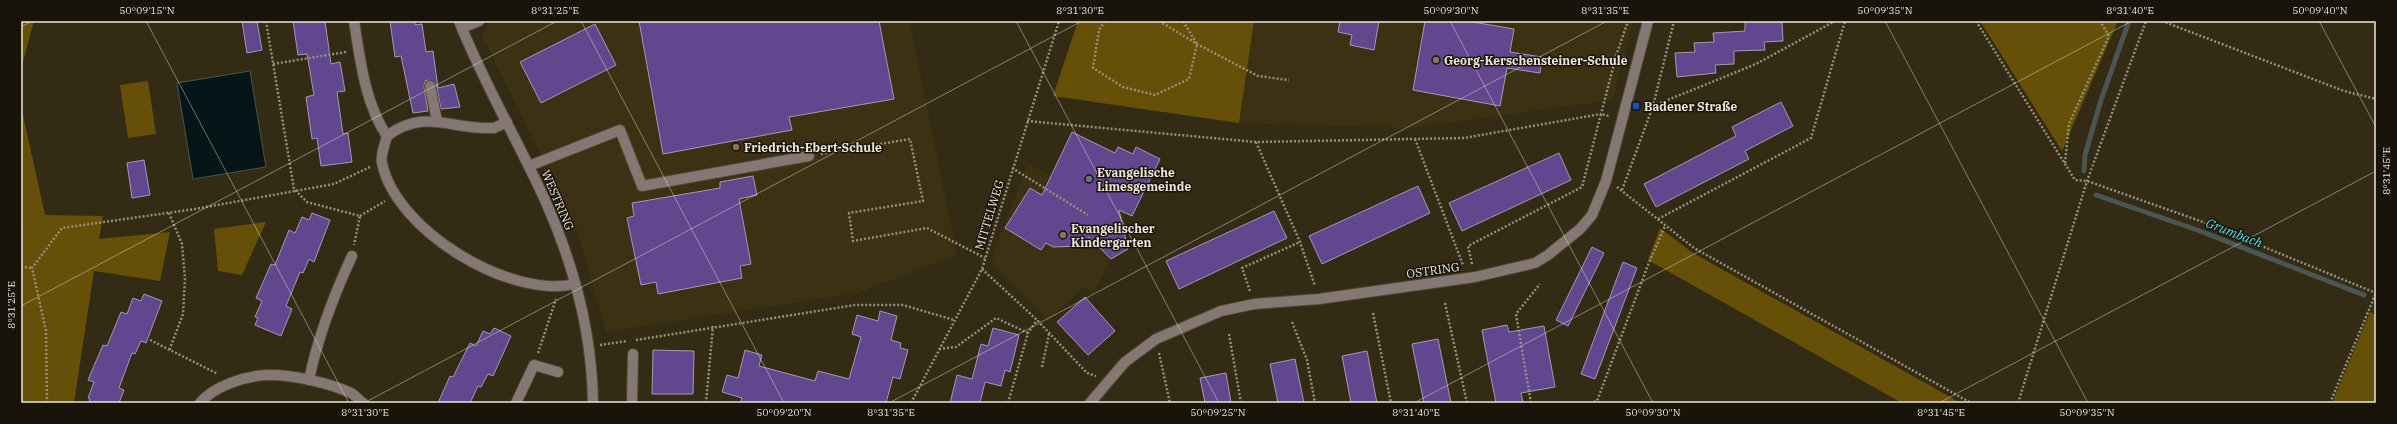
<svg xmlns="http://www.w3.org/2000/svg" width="2397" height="424" viewBox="0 0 2397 424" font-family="'IBM Plex Serif',serif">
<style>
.built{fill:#3c3113}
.green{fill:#665007}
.water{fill:#061618;stroke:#4b5552}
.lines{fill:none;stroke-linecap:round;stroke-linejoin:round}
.stream{stroke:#4b5552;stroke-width:5}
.building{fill:#62478f;stroke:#a29ab4}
.minor-casing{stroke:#514934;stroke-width:12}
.path{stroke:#968f7d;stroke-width:2.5;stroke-dasharray:2 2;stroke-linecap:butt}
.minor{stroke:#857874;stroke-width:10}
.ticks{fill:none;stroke:#ede7da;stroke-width:1;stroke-opacity:0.45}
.education-dot{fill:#8d6e63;stroke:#18140a;stroke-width:1.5}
.transit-dot{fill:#1a4fb4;stroke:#18140a;stroke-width:1.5}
.worship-dot{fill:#6b7280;stroke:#18140a;stroke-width:1.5}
.labels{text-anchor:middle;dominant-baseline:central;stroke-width:3;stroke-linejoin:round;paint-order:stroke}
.poi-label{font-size:12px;font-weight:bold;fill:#ede7da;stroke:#18140a;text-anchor:start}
.street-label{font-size:12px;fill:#ede7da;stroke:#18140a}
.water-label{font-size:13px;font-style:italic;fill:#58dceb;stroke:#18140a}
.neatline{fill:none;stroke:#ede7da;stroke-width:1.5}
.ticks-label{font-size:10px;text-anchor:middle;fill:#ede7da}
</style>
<rect width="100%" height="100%" fill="#332b14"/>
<g class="built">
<polygon points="490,21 910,21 957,255 858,293 606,332 575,224 482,36"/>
<polygon points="1254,21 1633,21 1613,100 1411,128 1239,123"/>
<polygon points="1028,164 1127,214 1122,220 1128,249 1111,259 1093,294 1084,286 1048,321 993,265 992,256"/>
</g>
<g class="green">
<polygon points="21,21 34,21 21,69"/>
<polygon points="1078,21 1254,21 1239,123 1053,96"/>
<polygon points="1980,21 2118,21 2062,151"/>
<polygon points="148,81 156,134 128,138 120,85"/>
<polygon points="21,106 45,215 103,216 99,239 170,232 160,281 94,271 74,403 21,403"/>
<polygon points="266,222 242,275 218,271 214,229"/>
<polygon points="1660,228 1693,253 1961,403 1902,403 1648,260"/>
<polygon points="2370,312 2376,315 2376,403 2332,403"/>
</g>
<polygon class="water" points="250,71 266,167 193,179 177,83"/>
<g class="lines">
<g class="stream">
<polyline points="2084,171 2085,155 2101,100 2129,21"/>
<polyline points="2096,195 2200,231 2364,295"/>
<polyline points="21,231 21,279"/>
</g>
</g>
<g class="building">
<polygon points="242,21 257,21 262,50 247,53"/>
<polygon points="293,21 325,21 331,64 340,62 345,91 337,92 343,134 348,133 352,162 321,166 317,138 312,139 306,97 314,95 307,54 298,55"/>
<polygon points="390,21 415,21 415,25 422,24 426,52 433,51 438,88 454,84 460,107 441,109 436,84 429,80 425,81 424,87 428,111 413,113 401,56 395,57"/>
<polygon points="639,21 879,21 894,99 789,117 792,130 663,154"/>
<polygon points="1340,21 1379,21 1374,50 1350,45 1352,35 1338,32"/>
<polygon points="1425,21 1467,21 1514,29 1510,52 1542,57 1540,73 1507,68 1500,106 1413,90"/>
<polygon points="1745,21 1782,21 1783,41 1764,42 1765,50 1734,51 1734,64 1715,65 1716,73 1677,77 1675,53 1695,52 1694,43 1714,42 1713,33 1745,31"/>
<polygon points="595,24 616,65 541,103 520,62"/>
<polygon points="1781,102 1793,126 1745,151 1749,159 1656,207 1644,184 1736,136 1732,127"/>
<polygon points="1072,132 1115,153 1118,147 1133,154 1136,147 1160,159 1132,216 1119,210 1128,249 1111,259 1089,237 1083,246 1053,247 1046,243 1041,250 1005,228 1030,188 1042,195"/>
<polygon points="1559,153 1571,180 1462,231 1449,203"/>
<polygon points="144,160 150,195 132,198 127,163"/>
<polygon points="753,176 757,195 739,199 751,264 740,266 742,278 658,294 656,282 641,285 627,218 634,216 632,203 720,188 720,182"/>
<polygon points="1418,186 1430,213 1322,264 1309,236"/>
<polygon points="1274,211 1287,238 1179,289 1166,261"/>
<polygon points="312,213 330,220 314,262 309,259 303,273 300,272 286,306 292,309 281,336 255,325 258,318 255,317 262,301 256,298 271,264 275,265 289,230 295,233 302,217 309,220"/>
<polygon points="1592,247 1604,253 1568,326 1556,320"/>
<polygon points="1623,262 1637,268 1595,379 1581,374"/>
<polygon points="144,294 162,301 146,343 141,341 135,354 132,353 119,388 124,390 119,403 89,403 90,399 88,398 94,382 88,380 103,345 107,346 121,312 127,314 133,298 141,301"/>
<polygon points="1085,297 1115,331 1088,355 1057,322"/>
<polygon points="880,311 897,316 891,340 901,343 900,348 908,350 900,379 893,377 886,403 740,403 742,398 722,392 727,375 738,378 745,350 762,355 759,366 815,381 818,371 849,379 861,337 852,334 857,315 878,321"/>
<polygon points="1507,325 1509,332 1544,326 1555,387 1521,393 1523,403 1496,403 1485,347 1482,330"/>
<polygon points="494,328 511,336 493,376 488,374 481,387 478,386 470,403 438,403 450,376 453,377 470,343 476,346 483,331 490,334"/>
<polygon points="993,328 1019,335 1010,372 1005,370 1001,386 985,382 980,403 950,403 957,375 972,379 981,344 988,346"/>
<polygon points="1438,339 1451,403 1424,403 1412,344"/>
<polygon points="653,350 694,351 693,394 652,394"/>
<polygon points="1367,351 1377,403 1351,403 1342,356"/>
<polygon points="1295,359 1304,403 1278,403 1270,364"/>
<polygon points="1226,373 1231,403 1205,403 1200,378"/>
</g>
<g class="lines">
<defs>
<g id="minor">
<path d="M354 21C360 59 365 104 387 136"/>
<path d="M459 21C483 82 517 139 544 198 573 262 592 333 593 403"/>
<polyline points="462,28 479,21"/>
<polyline points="430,86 437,121"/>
<path d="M507 122 494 128H486C448 128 423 109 387 136 385 144 380 156 382 163 396 231 510 299 575 284"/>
<polyline points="529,166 620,130 642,186 809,156"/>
<path d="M309 380C318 336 333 297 352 256"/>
<path d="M200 403C214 386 245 376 267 375 291 374 329 383 351 393 355 395 359 400 363 403"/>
<polyline points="516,403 534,365 558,372"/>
<polyline points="632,403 633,354"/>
<polyline points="1090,403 1125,362 1156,339 1221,311 1254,304 1319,299 1475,277 1535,263 1548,255 1580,229 1592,215 1606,181 1648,21"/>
</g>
</defs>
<use href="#minor" class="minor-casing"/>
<g class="path">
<polyline points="266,21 294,189 307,202 360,216 354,245"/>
<polyline points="1105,21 1099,30 1093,68 1123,87 1155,95 1189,79 1197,44 1183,21"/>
<polyline points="1159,21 1197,44 1258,76 1289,80"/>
<polyline points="1976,21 2075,180 2087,181 2203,222 2376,293"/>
<polyline points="2162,21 2344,91 2376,99"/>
<polyline points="1616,56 1628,21"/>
<polyline points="273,64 346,52"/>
<polyline points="1653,106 1756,64 1835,21"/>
<polyline points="1027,121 1256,142 1464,138 1601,114 1616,56 1626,58"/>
<polyline points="1415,139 1463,265"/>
<polyline points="1256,142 1300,242 1315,286"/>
<polyline points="821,154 910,139 923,201 849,213 853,241 927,228 985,258"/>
<polyline points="2065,163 2069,124 2109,36 2100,21"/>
<polyline points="1012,168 1088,215"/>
<polyline points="1617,187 1694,248 1971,403"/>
<polyline points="1622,190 1653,106 1674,21"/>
<polyline points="169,213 182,244 185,279 183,314 169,351"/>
<polyline points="360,216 385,201"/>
<polyline points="1658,219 1811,138 1845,21"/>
<polyline points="1472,264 1468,246 1582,187 1601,114 1609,116"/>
<polyline points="21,267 32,268"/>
<polyline points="982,269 1037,320 1087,373 1096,376"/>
<polyline points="1250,291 1242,268 1300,242"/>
<polyline points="1445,303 1467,403"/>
<polyline points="1373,313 1391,403"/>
<polyline points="1292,322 1307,360 1315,403"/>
<polyline points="1229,334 1241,403"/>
<polyline points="150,340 218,374"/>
<polyline points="636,340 855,305 903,305 954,320"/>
<polyline points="600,345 627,341"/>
<polyline points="939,349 956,347 996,318 1028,333"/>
<polyline points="538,353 556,299"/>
<polyline points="1159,353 1170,403"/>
<polyline points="1042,367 1049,334"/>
<polyline points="47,403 46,331 32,268 62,228 195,209 334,184 370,167"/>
<polyline points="706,403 713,326"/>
<polyline points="911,403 982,269 1059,21"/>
<polyline points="1008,403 1028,333 1037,320"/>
<polyline points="1531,403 1516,314 1540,284"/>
<polyline points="1590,403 1597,401 1648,265 1665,226"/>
<polyline points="2018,403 2087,181 2146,21"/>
<polyline points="2330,403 2376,293"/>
</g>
<use href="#minor" class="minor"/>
</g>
<path class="ticks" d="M146 21 349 403M581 21 784 403M1016 21 1219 403M1450 21 1653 403M1885 21 2088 403M2319 21 2376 127M21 27 32 21M21 306 557 21M364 403 1082 21M889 403 1607 21M1414 403 2132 21M1939 403 2376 171"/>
<g class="education-dot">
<circle cx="1436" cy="60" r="4"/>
<circle cx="736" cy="147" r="4"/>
<circle cx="1063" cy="235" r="4"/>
</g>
<rect class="transit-dot" x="1632" y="102" width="8" height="8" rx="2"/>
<circle class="worship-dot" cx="1089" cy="179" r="4"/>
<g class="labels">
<g class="poi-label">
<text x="1444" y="60">Georg-Kerschensteiner-Schule</text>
<text x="1644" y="106">Badener Straße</text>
<text x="744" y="147">Friedrich-Ebert-Schule</text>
<text x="1097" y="172">Evangelische<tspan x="1097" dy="14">Limesgemeinde</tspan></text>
<text x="1071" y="228">Evangelischer<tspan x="1071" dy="14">Kindergarten</tspan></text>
</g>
<g class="street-label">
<text transform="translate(558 200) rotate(67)">WESTRING</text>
<text transform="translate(989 215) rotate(-73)">MITTELWEG</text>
<text transform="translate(1433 270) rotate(-8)">OSTRING</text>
</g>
<g class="water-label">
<text transform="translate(2234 233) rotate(21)">Grumbach</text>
</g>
</g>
<rect width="2397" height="424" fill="none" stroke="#18140a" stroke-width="44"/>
<rect x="22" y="22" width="2353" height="380" class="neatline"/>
<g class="ticks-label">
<text x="147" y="14">50°09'15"N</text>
<text x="555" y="14">8°31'25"E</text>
<text x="1080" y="14">8°31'30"E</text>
<text x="1451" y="14">50°09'30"N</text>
<text x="1605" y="14">8°31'35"E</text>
<text x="1885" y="14">50°09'35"N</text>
<text x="2130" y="14">8°31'40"E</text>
<text x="2320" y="14">50°09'40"N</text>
<text transform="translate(2386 171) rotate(-90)" y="4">8°31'45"E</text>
<text transform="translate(11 305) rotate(-90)" y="4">8°31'25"E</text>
<text x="365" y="416">8°31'30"E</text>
<text x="784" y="416">50°09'20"N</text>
<text x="891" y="416">8°31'35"E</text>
<text x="1218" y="416">50°09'25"N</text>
<text x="1416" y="416">8°31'40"E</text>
<text x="1653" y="416">50°09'30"N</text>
<text x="1941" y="416">8°31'45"E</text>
<text x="2087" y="416">50°09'35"N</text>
</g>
</svg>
